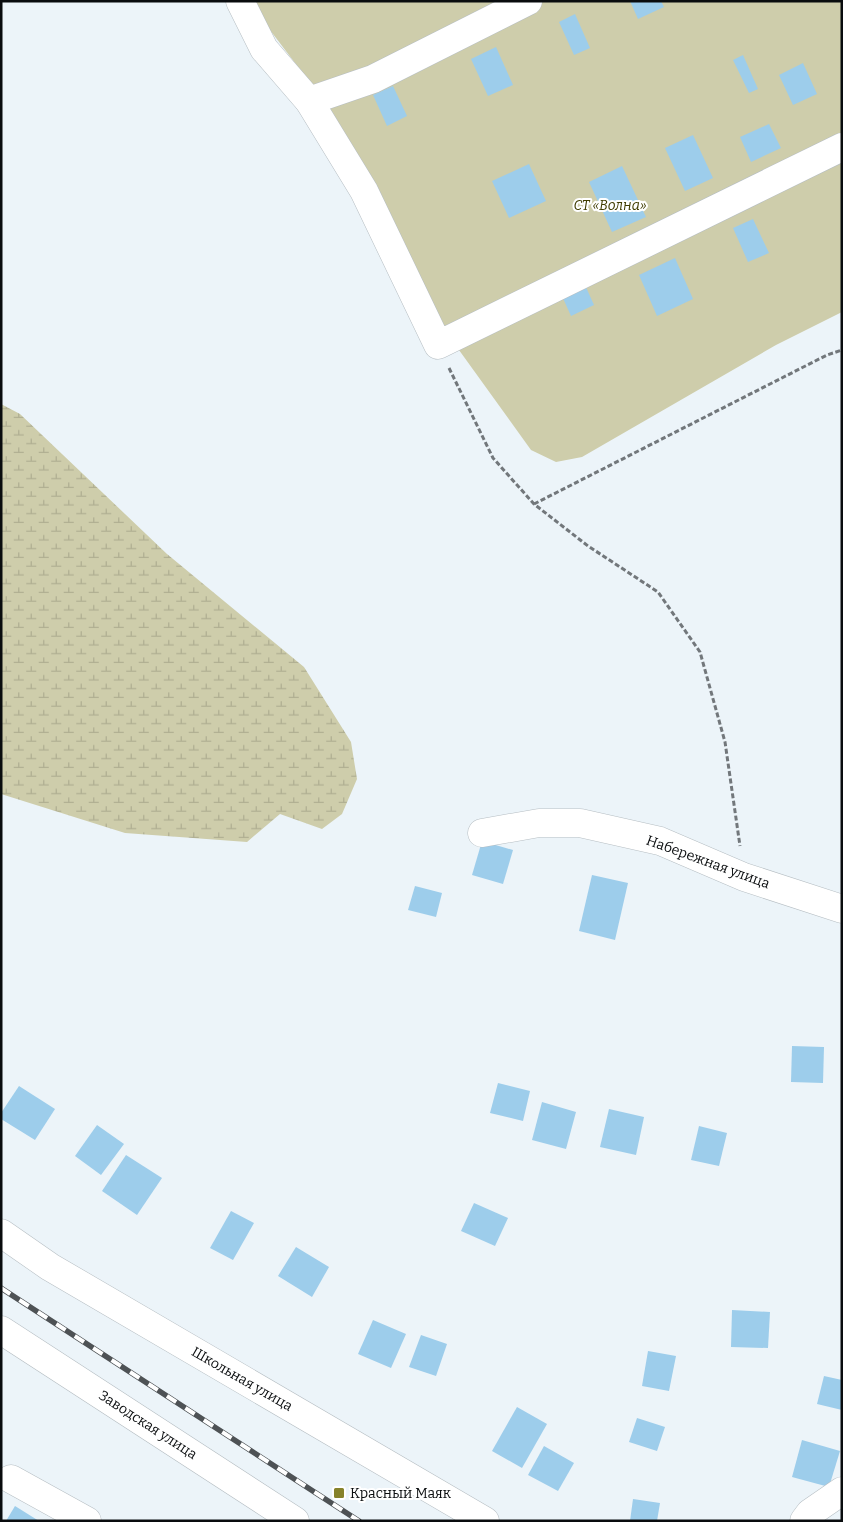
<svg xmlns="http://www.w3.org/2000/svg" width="843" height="1522" viewBox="0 0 843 1522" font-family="Bitter,serif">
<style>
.wetland{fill:url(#wetland-marsh)}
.garden{fill:#cecdab}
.building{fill:#9dcdeb}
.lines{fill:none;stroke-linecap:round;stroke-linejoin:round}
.minor-casing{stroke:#b6bec3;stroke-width:29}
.path{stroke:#72777b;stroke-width:3;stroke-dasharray:5 2.5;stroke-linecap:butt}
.minor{stroke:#fff;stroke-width:28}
.rail-casing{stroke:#4e5255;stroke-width:5.5}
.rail{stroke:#fff;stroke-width:4;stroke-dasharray:11;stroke-linecap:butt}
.poi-dot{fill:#86822a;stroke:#fff;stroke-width:2}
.labels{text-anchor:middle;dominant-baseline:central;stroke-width:4;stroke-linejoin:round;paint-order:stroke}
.park-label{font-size:14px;font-style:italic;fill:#3f3c00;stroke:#fff}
.street-label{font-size:14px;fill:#090c0e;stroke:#fff}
.poi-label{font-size:14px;fill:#090c0e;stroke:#fff;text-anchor:start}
</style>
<defs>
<pattern id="wetland-marsh" width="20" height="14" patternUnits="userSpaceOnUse" patternTransform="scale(1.25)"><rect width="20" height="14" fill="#cecdab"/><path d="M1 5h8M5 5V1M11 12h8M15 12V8" fill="none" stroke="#b0af92"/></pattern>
</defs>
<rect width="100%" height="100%" fill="#ecf4f9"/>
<polygon class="wetland" points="1,404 20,414 167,554 304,667 351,742 357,779 342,814 322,829 280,814 247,842 125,833 1,794"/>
<polygon class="garden" points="254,1 842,1 842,312 776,345 582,457 556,462 531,450 446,332 330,109 254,9"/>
<g class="building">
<polygon points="630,1 661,1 664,7 638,19"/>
<polygon points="575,14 590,48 574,55 559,22"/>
<polygon points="496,47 513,85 488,96 471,59"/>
<polygon points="743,55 758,89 749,93 733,60"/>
<polygon points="803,63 817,94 793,105 779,75"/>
<polygon points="393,86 407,116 387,126 373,95"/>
<polygon points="769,124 781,148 751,162 740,137"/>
<polygon points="693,135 713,178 685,191 665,148"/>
<polygon points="529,164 546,201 509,218 492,181"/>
<polygon points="622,166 646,217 612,232 589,182"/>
<polygon points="753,219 769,253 748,262 733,228"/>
<polygon points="675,258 693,299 657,316 639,275"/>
<polygon points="585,285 594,305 571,316 562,296"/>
<polygon points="482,841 513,850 503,884 472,875"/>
<polygon points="592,875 628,883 615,940 579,931"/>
<polygon points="415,886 442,893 436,917 408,910"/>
<polygon points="792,1046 824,1047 823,1083 791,1082"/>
<polygon points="498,1083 530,1091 523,1121 490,1113"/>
<polygon points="19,1086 55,1109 35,1140 1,1119 1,1113"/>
<polygon points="542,1102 576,1112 566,1149 532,1140"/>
<polygon points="609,1109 644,1117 636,1155 600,1147"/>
<polygon points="97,1125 124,1144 101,1175 75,1156"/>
<polygon points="699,1126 727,1133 719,1166 691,1160"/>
<polygon points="126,1155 162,1178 137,1215 102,1191"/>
<polygon points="474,1203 508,1218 495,1246 461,1231"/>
<polygon points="231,1211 254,1223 233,1260 210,1248"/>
<polygon points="296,1247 329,1267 312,1297 278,1276"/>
<polygon points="732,1310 770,1312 768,1348 731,1347"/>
<polygon points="373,1320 406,1334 391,1368 358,1354"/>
<polygon points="421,1335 447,1344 436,1376 409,1367"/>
<polygon points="648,1351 676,1356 669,1391 642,1386"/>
<polygon points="824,1376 842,1380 842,1410 817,1404"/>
<polygon points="517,1407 547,1424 522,1468 492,1451"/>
<polygon points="637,1418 665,1427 657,1451 629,1442"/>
<polygon points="802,1440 840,1451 829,1487 792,1477"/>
<polygon points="544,1446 574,1463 558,1491 528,1475"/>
<polygon points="633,1499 660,1503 657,1521 630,1521"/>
<polygon points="15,1506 39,1521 6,1521"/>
</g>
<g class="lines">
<defs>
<g id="minor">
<polyline points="240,1 264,49 309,101 364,191 438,345 842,147"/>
<polyline points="309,101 373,79 528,1"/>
<polyline points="482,833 539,823 580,823 660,841 744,877 842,909"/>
<polyline points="1,1233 50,1267 485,1521"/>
<polyline points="1,1330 295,1521"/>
<polyline points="11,1479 87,1521"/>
<polyline points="804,1521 810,1513 842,1491"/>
</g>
</defs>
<use href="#minor" class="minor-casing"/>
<g class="path">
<polyline points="449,368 493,458 534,504 588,546 658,592 700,652 725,742 740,846"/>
<polyline points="534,504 827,355 842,350"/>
</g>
<use href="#minor" class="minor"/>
<defs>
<polyline id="rail" points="1,1288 359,1521"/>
</defs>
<use href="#rail" class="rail-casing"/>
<use href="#rail" class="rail"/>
</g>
<rect class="poi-dot" x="333" y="1487" width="12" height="12" rx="2.5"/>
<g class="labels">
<g class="park-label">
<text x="610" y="205">СТ «Волна»</text>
</g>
<g class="street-label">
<text transform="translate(708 862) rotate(20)">Набережная улица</text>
<text transform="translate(242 1379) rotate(30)">Школьная улица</text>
<text transform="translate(148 1425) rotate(33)">Заводская улица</text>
</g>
<g class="poi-label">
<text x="350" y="1493">Красный Маяк</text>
</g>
</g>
<rect width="843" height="1522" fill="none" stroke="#090c0e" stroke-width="5"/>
</svg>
